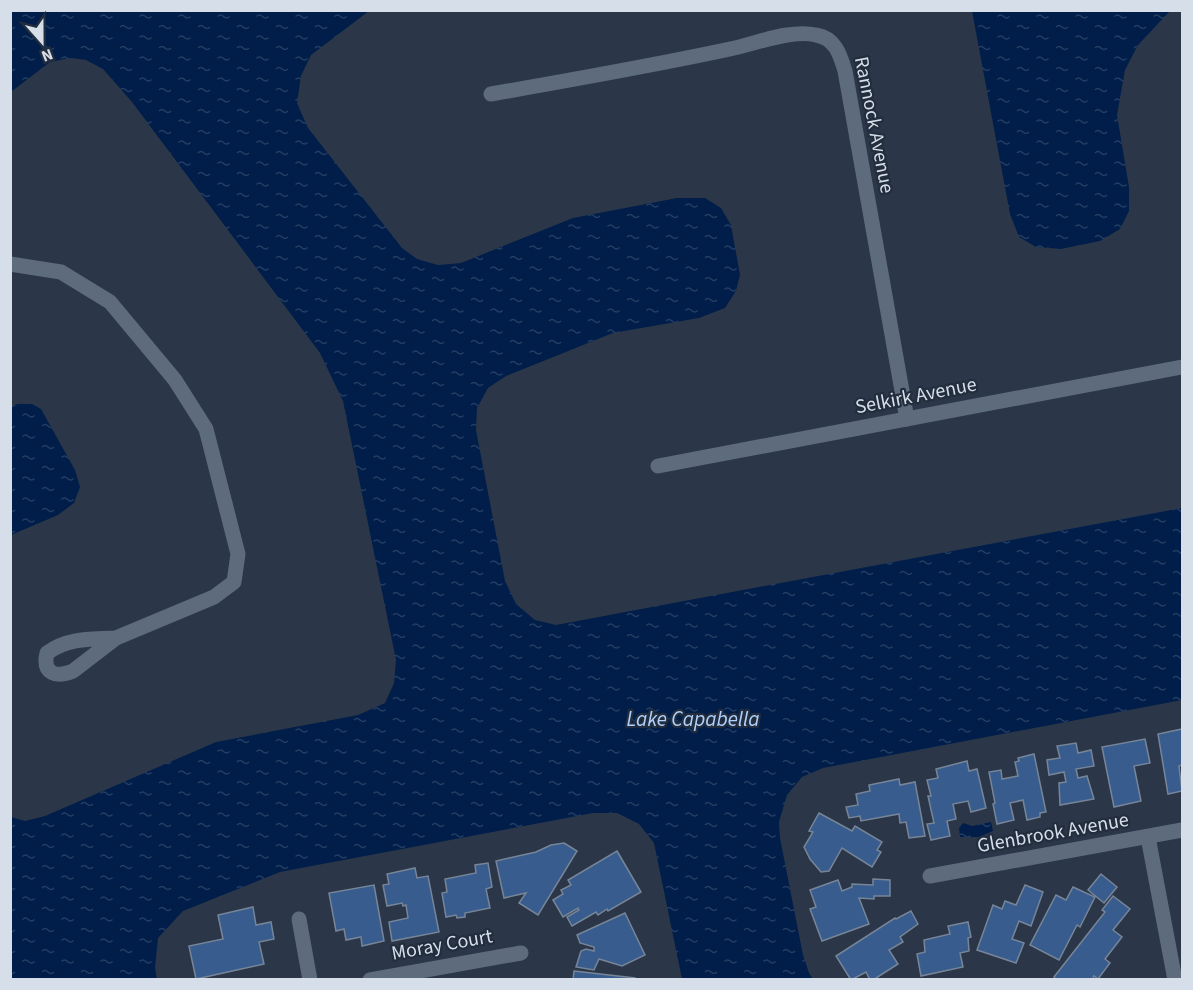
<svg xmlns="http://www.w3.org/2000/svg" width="1193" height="990" viewBox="0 0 1193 990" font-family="'Source Sans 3',sans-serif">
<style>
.water{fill:url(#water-ripples)}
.building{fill:#385c8d;stroke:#778598;stroke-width:1.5}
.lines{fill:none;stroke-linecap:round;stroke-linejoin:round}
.street{stroke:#5e6b7d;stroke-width:15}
.labels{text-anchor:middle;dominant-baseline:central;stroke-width:4.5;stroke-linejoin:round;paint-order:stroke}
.street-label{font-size:20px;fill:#d6dee9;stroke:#222d3d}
.water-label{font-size:21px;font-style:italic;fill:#b0d1fd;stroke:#222d3d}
</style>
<defs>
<pattern id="water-ripples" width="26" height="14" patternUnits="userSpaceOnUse" patternTransform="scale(1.5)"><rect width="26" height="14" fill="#001e49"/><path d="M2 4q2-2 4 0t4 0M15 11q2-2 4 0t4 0" fill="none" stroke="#243e63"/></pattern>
</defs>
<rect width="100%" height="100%" fill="#2b3748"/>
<g class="water">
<polygon points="11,10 369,11 311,55 301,76 297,103 308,128 402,248 417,259 438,265 461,263 573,218 677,198 705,198 721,208 731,225 740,275 736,291 725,308 699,318 613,333 506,376 488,388 477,408 476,430 505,581 516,604 535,620 556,625 1182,508 1182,700 823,768 802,777 787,795 779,822 780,838 803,955 809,973 813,979 682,979 654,843 639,824 617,813 593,813 280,872 183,911 158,938 155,968 157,979 11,979 11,817 25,821 45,816 216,742 358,715 385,703 394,683 396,660 343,401 320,353 132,102 103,69 86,60 70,58 50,62 11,92"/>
<polygon points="972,11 1170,11 1138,45 1125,70 1117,115 1129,187 1129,211 1120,229 1100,241 1061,249 1036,247 1019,237 1010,214"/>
<polygon points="18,404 32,404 41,409 75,470 80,487 74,503 58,515 11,535 11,406"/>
<polygon points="991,822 993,831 979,837 960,837 959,828 963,823 972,826"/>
</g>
<g class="building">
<polygon points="1182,729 1182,770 1182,765 1179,766 1182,791 1168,794 1158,734"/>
<polygon points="1145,739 1150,763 1134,766 1141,801 1114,807 1102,747"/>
<polygon points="1076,743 1078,753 1091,750 1094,766 1076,769 1078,778 1087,776 1094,799 1060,805 1059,783 1066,782 1064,772 1049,775 1047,760 1060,758 1057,746"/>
<polygon points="1034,754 1046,812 1040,813 1040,817 1027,820 1023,800 1010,803 1014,820 997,824 993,804 995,803 989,772 1001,770 1002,779 1018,776 1015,762 1019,761 1018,758"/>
<polygon points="967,761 969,771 977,769 986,808 971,812 968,801 953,804 956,819 947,821 950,836 931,840 927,824 934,823 928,796 931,796 927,780 938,778 936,769"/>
<polygon points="899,779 900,785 915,782 925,836 909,838 906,822 900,823 899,814 861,821 860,816 849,818 846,807 858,805 856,794 870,791 869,785"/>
<polygon points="819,813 852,831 855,826 882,842 877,850 881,852 872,867 842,848 829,871 821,872 810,859 804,847 813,832 809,831"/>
<polygon points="564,843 577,851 538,915 519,903 526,893 504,898 496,861 536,852 551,845"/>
<polygon points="617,851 641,892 608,911 607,909 598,915 596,912 572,926 567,917 579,910 578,908 563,917 553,900 563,894 561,890 571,885 568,880"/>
<polygon points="488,863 492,887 486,889 490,908 465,913 465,917 457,918 456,915 446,917 442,893 447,892 445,879 476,873 475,865"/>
<polygon points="415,868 417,878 428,876 439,932 392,941 389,922 408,918 406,905 403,906 402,903 387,906 383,885 389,884 387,874"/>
<polygon points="1101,874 1117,887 1104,903 1088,890"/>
<polygon points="873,879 890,880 890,896 874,896 874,899 859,898 869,924 822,941 810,909 816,907 810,890 838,880 842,891 852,887 852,884 873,885"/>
<polygon points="374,885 384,941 362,946 361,937 346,940 344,929 336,931 329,893"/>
<polygon points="1025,885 1043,892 1031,926 1019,921 1012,939 1024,943 1016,963 977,950 993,905 1002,909 1005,901 1016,905"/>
<polygon points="1073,887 1095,897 1080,927 1077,925 1059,960 1030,945 1056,895 1066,900"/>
<polygon points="1113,896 1130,909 1113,930 1122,937 1105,959 1110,963 1098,979 1094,976 1092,980 1057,980 1054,977 1105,912 1102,910"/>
<polygon points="253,907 256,925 271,922 274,939 259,942 264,964 196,979 189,946 223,939 218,915"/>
<polygon points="911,911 918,924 900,937 903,942 889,950 898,964 873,980 870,980 866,972 851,980 836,956 895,918 896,919"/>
<polygon points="625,913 645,955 622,966 599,959 594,970 576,967 581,951 586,949 594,951 594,947 580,943 577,935"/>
<polygon points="968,922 971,937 968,938 969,951 960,953 963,967 921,976 917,954 925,952 924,940 950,934 948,926"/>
<polygon points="574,971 635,978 635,980 573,980"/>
</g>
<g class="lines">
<g class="street">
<path d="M491 94C571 80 651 66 730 49 755 44 790 29 816 35 835 38 840 54 845 71L907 419"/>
<path d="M10 264 61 272 110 302 175 380 206 429 238 554 234 582 214 597 116 638 73 671C56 678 42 674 47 653 67 638 91 639 116 638"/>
<polyline points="658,466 1182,367"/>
<polyline points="1148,837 1175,980"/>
<polyline points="930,876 1182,830"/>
<polyline points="299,919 310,980"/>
<polyline points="370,980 521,953"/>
</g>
</g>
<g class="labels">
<g class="street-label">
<text transform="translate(874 125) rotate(79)">Rannock Avenue</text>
<text transform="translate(916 396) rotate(-11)">Selkirk Avenue</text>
<text transform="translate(1053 833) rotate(-10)">Glenbrook Avenue</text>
<text transform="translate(442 945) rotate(-10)">Moray Court</text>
</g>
<g class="water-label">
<text x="693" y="719">Lake Capabella</text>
</g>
</g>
<rect width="1193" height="990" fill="none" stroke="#d6dee9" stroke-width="24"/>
<g transform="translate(42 42) rotate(159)" stroke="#222d3d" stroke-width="4.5" paint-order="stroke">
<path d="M0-4.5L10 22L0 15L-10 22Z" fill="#d6dee9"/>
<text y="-9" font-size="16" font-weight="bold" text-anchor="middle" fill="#d6dee9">N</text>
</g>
</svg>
